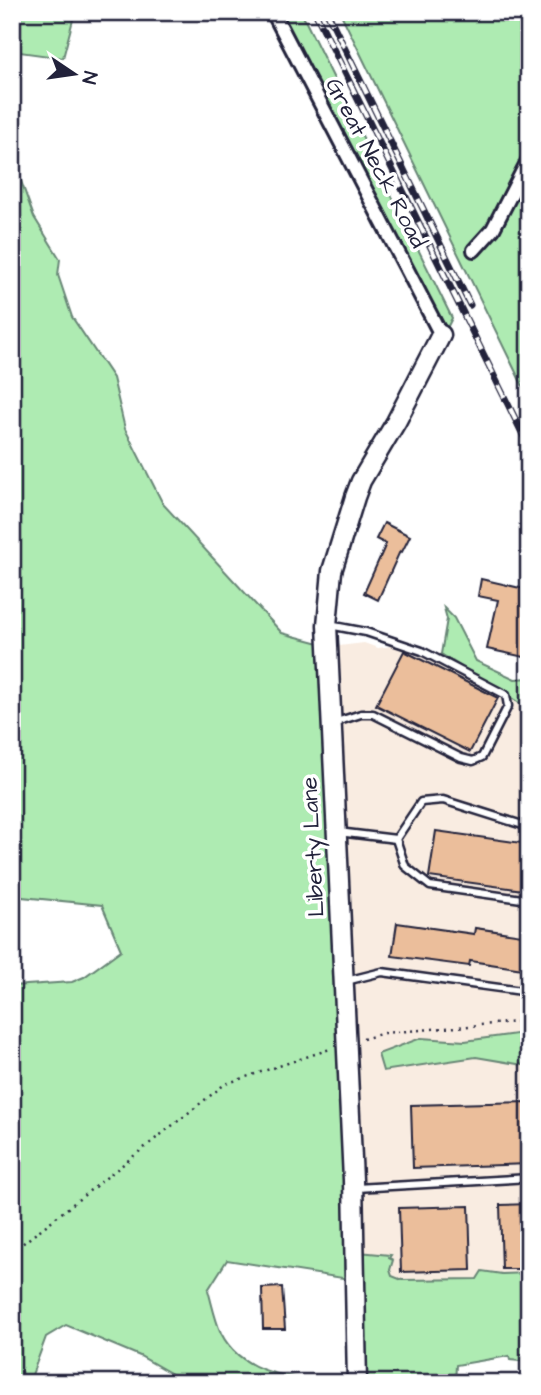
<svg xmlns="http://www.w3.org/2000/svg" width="541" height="1395" viewBox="0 0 541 1395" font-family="'Architects Daughter',sans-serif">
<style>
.built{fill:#f9ece1}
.green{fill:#aeebb2;stroke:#688676;stroke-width:2}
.building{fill:#ebbe9b;stroke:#22223b;stroke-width:2}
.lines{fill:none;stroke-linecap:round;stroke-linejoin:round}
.lane-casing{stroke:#22223b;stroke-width:11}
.street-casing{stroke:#22223b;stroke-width:18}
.secondary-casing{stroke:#22223b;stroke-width:23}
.path{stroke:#22223b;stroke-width:2.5;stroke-dasharray:2 5;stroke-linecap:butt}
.lane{stroke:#fff;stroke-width:6}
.street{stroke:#fff;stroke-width:12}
.secondary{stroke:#fff;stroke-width:18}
.rail-casing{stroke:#22223b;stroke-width:7}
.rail{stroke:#fff;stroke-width:4.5;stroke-dasharray:13;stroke-linecap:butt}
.labels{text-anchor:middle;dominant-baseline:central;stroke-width:7;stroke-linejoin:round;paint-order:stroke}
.street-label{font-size:23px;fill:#22223b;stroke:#fff}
</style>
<rect width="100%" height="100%" fill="#fff"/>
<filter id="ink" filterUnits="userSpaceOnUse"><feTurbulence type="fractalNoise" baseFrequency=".0143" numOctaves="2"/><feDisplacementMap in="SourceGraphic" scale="14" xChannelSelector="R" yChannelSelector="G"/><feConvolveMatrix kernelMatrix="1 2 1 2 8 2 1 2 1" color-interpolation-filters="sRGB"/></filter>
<g filter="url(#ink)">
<polygon class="built" points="364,643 378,648 399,645 441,654 529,709 529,1029 523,1033 465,1041 421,1038 378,1054 383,1071 476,1057 529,1066 529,1273 502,1274 483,1271 477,1279 402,1280 392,1276 390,1270 358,1252 331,647"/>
<g class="green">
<polygon points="12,12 75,12 63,58 12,51"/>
<polygon points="275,12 301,12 452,318 447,328 438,325"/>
<polygon points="340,12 529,12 529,399"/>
<path d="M12 156 34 217 60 259 58 275 72 317 113 378 125 429 163 504 282 633 323 644 359 1252 391 1255 389 1258 393 1260 390 1270 392 1276 402 1280 477 1279 482 1271 502 1274 529 1273V1362L510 1360 509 1356 456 1365 455 1383H358L356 1280 227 1260 208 1290C212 1304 215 1320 221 1333 243 1377 295 1377 338 1383H188L140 1356 66 1325 46 1337 29 1383H12V986L72 982 84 977 121 950 102 905 12 896Z"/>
<polygon points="444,608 454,618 476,661 515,679 529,678 529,709 441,654 447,619"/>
<polygon points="529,1029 529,1066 476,1057 383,1071 378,1054 421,1038 465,1041 523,1033"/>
</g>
<g class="building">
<polygon points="384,523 410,536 402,552 400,551 378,600 364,593 386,544 376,539"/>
<polygon points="481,579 529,590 529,658 487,649 498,600 478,596"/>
<polygon points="404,651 498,698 470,752 376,705"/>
<polygon points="436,831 529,844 523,890 429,877"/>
<polygon points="397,923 474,934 475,928 529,936 529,970 470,961 469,966 392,956"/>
<polygon points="529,1102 529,1164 413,1168 411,1105"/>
<polygon points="529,1204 529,1269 502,1269 500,1205"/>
<polygon points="469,1206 471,1270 401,1272 399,1208"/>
<polygon points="282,1287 285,1329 263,1329 262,1288"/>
</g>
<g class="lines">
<defs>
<g id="lane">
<polyline points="329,625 366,632 422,651 506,695 508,706 482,757 473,761 461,758 373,714 361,714 333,723"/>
<polyline points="338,832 396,839"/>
<polyline points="396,839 405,866 430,886 529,900"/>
<polyline points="396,839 421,802 443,800 529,827"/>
<polyline points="346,981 382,972 529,992"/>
<polyline points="356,1188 529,1178"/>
</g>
<g id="street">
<polyline points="273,12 441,335"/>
<polyline points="474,250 493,229 529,159"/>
</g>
<polyline id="secondary" points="357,1383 353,1180 327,625 332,571 355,497 361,481 396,422 441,335"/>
</defs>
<use href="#lane" class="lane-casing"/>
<use href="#street" class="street-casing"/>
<use href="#secondary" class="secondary-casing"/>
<g class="path">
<polyline points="363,1039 384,1033 529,1021"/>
<polyline points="12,1252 225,1084 330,1049"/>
</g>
<use href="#lane" class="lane"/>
<use href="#street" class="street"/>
<use href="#secondary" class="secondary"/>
<defs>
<g id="rail">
<polyline points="315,12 529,447"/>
<polyline points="327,12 470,305"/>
</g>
</defs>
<use href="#rail" class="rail-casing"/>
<use href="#rail" class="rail"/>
</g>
</g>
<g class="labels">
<g class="street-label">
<text transform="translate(376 163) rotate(62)">Great Neck Road</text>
<text transform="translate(313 847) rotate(-93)">Liberty Lane</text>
</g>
</g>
<rect width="541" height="1395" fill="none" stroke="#fff" stroke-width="42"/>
<rect x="21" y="21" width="499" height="1353" fill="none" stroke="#22223b" stroke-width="2.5" filter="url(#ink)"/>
<g transform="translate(74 74) rotate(103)" stroke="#ffffff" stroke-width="5" paint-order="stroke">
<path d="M0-5L12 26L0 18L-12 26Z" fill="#22223b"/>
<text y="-10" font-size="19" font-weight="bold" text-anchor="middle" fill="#22223b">N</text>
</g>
</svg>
